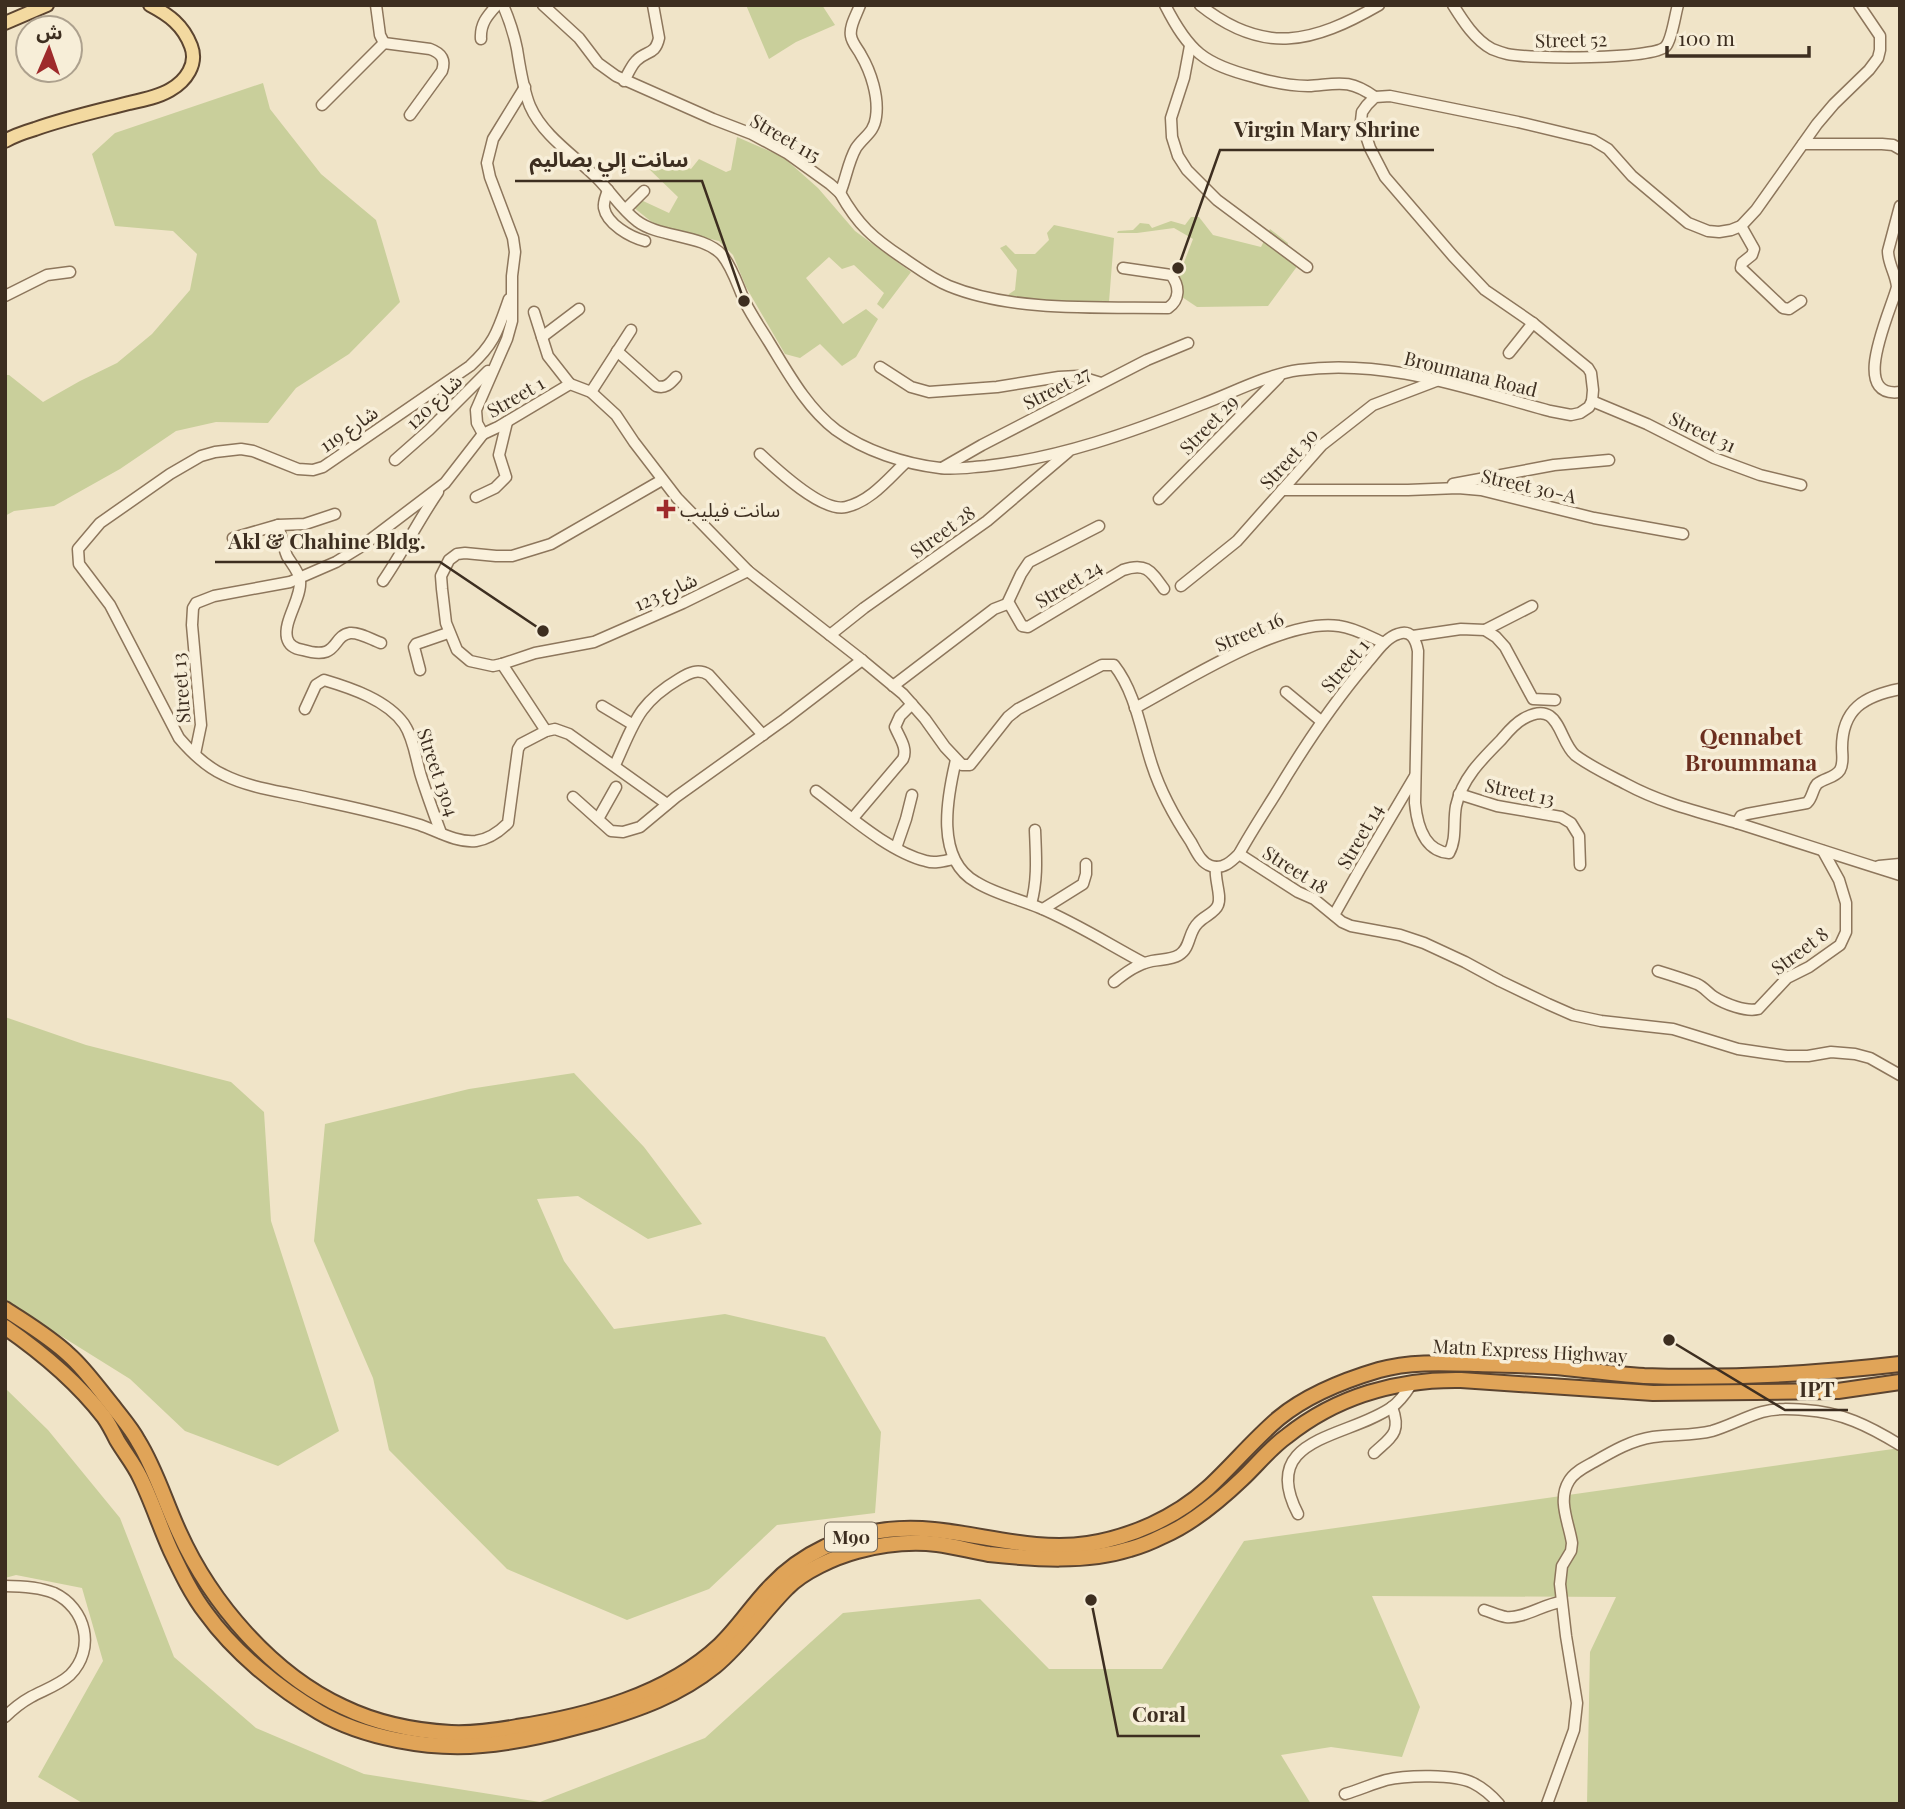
<svg xmlns="http://www.w3.org/2000/svg" width="1905" height="1809" viewBox="0 0 1905 1809" font-family="'Playfair Display','Noto Sans Arabic',serif">
<style>
.green{fill:#c9cf9b}
.lines{fill:none;stroke-linecap:round;stroke-linejoin:round}
.minor-casing{stroke:#8d765c;stroke-width:13}
.major-casing{stroke:#5b4430;stroke-width:16}
.highway-casing{stroke:#5b4430;stroke-width:18}
.minor{stroke:#faf1dc;stroke-width:10}
.major{stroke:#f3d9a0;stroke-width:12}
.highway{stroke:#e0a458;stroke-width:14}
.poi-dot{fill:#9e2a2b;stroke:#f7eed8;stroke-width:2.5}
.labels{text-anchor:middle;dominant-baseline:central;stroke-width:7;stroke-linejoin:round;paint-order:stroke}
.shield{fill:#f7eed8;stroke:#756857;stroke-width:2}
.shield-label{font-size:18px;font-weight:bold;fill:#3d2e20}
.street-label{font-size:19px;fill:#3d2e20;stroke:#f7eed8}
.poi-label{font-size:19px;fill:#3d2e20;stroke:#f7eed8;text-anchor:start}
.quarter-label{font-size:23px;font-weight:bold;fill:#6b2e1e;stroke:#f7eed8}
.leader{fill:none;stroke:#3d2e20;stroke-width:2.5}
.callout-dot{fill:#3d2e20;stroke:#f7eed8;stroke-width:2.5}
.callout-label{font-size:21px;text-anchor:middle;font-weight:bold;fill:#3d2e20;stroke:#f7eed8;stroke-width:7;stroke-linejoin:round;paint-order:stroke}
</style>
<rect width="100%" height="100%" fill="#f0e4c8"/>
<g class="green">
<polygon points="746,5 822,5 835,25 796,42 769,59"/>
<polygon points="263,83 270,109 321,174 376,220 400,302 349,354 296,388 268,423 216,422 176,431 120,469 54,506 14,511 5,516 5,375 9,375 43,402 80,381 117,363 152,334 190,290 197,254 173,231 115,226 92,154 115,133"/>
<polygon points="737,137 783,157 818,188 855,231 911,272 883,309 877,304 884,293 854,265 842,269 829,257 806,278 843,324 866,309 878,319 856,357 842,366 820,344 800,358 785,354 746,287 733,255 719,241 658,227 633,207 641,200 669,213 678,197 648,168 664,157 691,169 699,159 726,172 731,170"/>
<polygon points="1191,217 1199,217 1213,235 1261,247 1270,229 1288,243 1287,248 1301,261 1268,306 1197,307 1173,291 1193,239 1174,228 1137,233 1117,233 1118,231 1133,230 1140,223 1149,224 1152,228 1171,221 1185,225"/>
<polygon points="1054,225 1114,238 1109,302 1098,305 1006,300 1009,294 1015,290 1017,270 1000,248 1006,245 1015,254 1035,254 1049,240 1047,233"/>
<polygon points="5,1017 86,1045 231,1082 264,1112 271,1221 339,1431 278,1466 185,1431 130,1379 5,1301"/>
<polygon points="574,1073 644,1147 702,1224 648,1239 578,1196 537,1199 564,1261 614,1329 725,1314 825,1337 881,1432 875,1513 777,1525 709,1589 627,1620 507,1569 389,1450 373,1378 314,1241 325,1124 469,1089"/>
<polygon points="5,1388 48,1430 120,1518 174,1657 256,1728 364,1774 540,1802 705,1738 843,1613 980,1599 1049,1669 1162,1669 1244,1541 1900,1448 1900,1804 1587,1804 1590,1652 1616,1597 1372,1596 1420,1707 1402,1757 1331,1747 1281,1755 1311,1804 84,1804 38,1777 103,1661 82,1588 16,1575 5,1578"/>
</g>
<g class="lines">
<defs>
<g id="minor">
<polyline points="376,5 380,35 384,43"/>
<path d="M503 5C509 19 514 34 517 49 520 68 523 89 530 106 543 136 575 156 597 178 611 192 622 210 637 221 659 238 703 234 722 255 733 268 738 287 745 302 752 316 761 329 769 342 788 373 807 408 836 430 865 451 905 464 940 468 955 470 971 467 986 466 1060 458 1132 432 1200 405 1230 394 1268 374 1299 370 1386 358 1468 389 1550 411L1571 415 1580 413 1589 407 1592 401 1593 390 1591 373 1588 368 1533 323 1485 290 1453 256 1385 177 1370 148 1361 121 1362 112 1367 105 1375 97 1390 96 1518 122 1593 140 1608 149 1632 176 1688 223 1708 231 1719 232 1731 230 1741 226 1756 210 1817 124 1834 104 1869 70 1878 58 1880 50V36L1859 5"/>
<path d="M543 5 579 38 598 63 616 76 713 119 752 134 787 153 830 184 840 193C846 179 848 162 856 148 864 136 874 133 876 117 879 97 871 72 861 55 858 49 852 43 851 36 849 26 857 14 860 5"/>
<path d="M1165 5C1189 52 1204 64 1254 77 1271 82 1290 86 1308 86 1338 84 1348 78 1375 97"/>
<path d="M1200 5C1264 56 1313 43 1379 5"/>
<path d="M1453 5C1463 21 1475 40 1492 49 1497 51 1503 53 1507 54 1528 59 1655 60 1666 46 1672 39 1675 15 1678 5"/>
<path d="M481 39C480 24 487 16 497 5"/>
<path d="M384 43 430 49C441 53 446 59 442 71L410 115"/>
<polyline points="1190,46 1184,78 1171,118 1172,137 1178,156 1187,170 1217,200 1307,267"/>
<path d="M624 81C628 74 631 66 636 61 646 50 655 56 659 38L653 5"/>
<path d="M525 87 493 139 487 163 490 177 513 238 515 252 512 276V321L507 339 476 410 477 423 483 434 498 427 570 384 591 392 616 415 634 442 677 498 748 571 862 660 903 694 925 719 945 747 962 765H970L1008 717 1018 709 1102 665H1114C1136 693 1141 732 1152 765 1161 793 1175 818 1191 842 1196 851 1201 863 1211 866 1223 870 1232 861 1239 854 1251 832 1265 811 1278 790 1305 745 1333 703 1367 663 1376 653 1385 638 1398 634 1411 629 1416 640 1418 651L1415 803C1417 824 1424 851 1449 853 1457 839 1453 822 1456 806 1462 779 1481 760 1500 741 1507 733 1514 724 1523 719 1560 698 1558 740 1575 755 1591 767 1609 775 1626 784 1661 803 1699 812 1737 823 1791 840 1845 858 1900 875"/>
<polyline points="322,105 384,43"/>
<polyline points="1803,144 1882,144 1893,145 1900,149"/>
<path d="M608 190C606 196 603 202 604 208 607 224 630 237 645 241"/>
<path d="M840 193C858 225 873 238 903 258 918 268 932 279 949 286 1012 312 1100 307 1168 308 1180 300 1180 286 1171 275L1123 268"/>
<path d="M1900 206 1888 251C1888 264 1896 274 1897 287 1891 311 1848 399 1900 392"/>
<polyline points="626,209 644,191"/>
<polyline points="1741,226 1754,249 1752,255 1742,263 1741,268 1783,308 1789,309 1801,301"/>
<polyline points="5,296 47,275 70,272"/>
<path d="M509 299C498 330 495 343 470 366L323 467 313 470 298 469 253 451 241 449 215 452 201 456 170 474 100 523 78 549 79 564 110 605 179 738C191 752 206 767 224 775 246 786 271 790 295 795 337 804 379 812 420 825 437 831 457 843 476 841 489 839 499 832 508 823L518 749 521 744 546 731 555 729 569 734 667 804"/>
<polyline points="534,312 548,356 570,384"/>
<polyline points="542,337 579,309"/>
<path d="M617 351 656 386C665 389 670 384 676 377"/>
<polyline points="1509,353 1533,323"/>
<polyline points="880,367 911,387 929,392 997,387 1059,377 1078,376 1101,383"/>
<polyline points="591,392 631,330"/>
<polyline points="1592,401 1647,424 1714,458 1760,475 1801,485"/>
<path d="M760 454C776 469 823 513 846 507 871 501 888 479 906 462"/>
<polyline points="395,460 429,430 488,371"/>
<polyline points="942,468 982,445 1147,360 1188,343"/>
<polyline points="662,480 551,544 512,556 496,556 465,553 457,554 449,560 441,576 442,589 446,623 457,650 470,661 493,666 502,664 535,653 594,642 683,603 748,571"/>
<polyline points="1453,484 1554,465 1609,460"/>
<polyline points="1282,490 1408,490 1458,488 1481,490 1594,518 1683,534"/>
<polyline points="476,497 495,488 506,477 499,455 507,422"/>
<polyline points="1159,499 1279,377"/>
<path d="M278 525C281 535 283 546 287 556 291 563 299 572 300 580 302 598 283 621 287 638 289 646 296 649 303 650 340 661 331 636 350 633 360 632 372 640 381 643"/>
<polyline points="233,538 278,525 305,524 335,514"/>
<path d="M383 581C403 552 418 521 438 492"/>
<polyline points="1181,586 1237,541 1322,445 1373,405 1436,381"/>
<polyline points="1007,604 1021,574 1029,562 1099,526"/>
<polyline points="1485,630 1532,606"/>
<polyline points="830,635 864,608 987,521 1068,452"/>
<polyline points="1413,636 1461,629 1485,630 1496,637 1505,647 1533,699 1555,700"/>
<polyline points="502,664 546,731"/>
<polyline points="420,670 414,647 416,644 448,633"/>
<path d="M893 686 994 609 1007 604 1010 605 1022 626 1028 627 1123 570C1146 562 1151 571 1164 589"/>
<polyline points="1286,692 1321,721"/>
<polyline points="602,706 632,724"/>
<path d="M1135 708C1184 682 1284 617 1339 626 1355 628 1370 637 1384 643"/>
<path d="M305 709 316 685 324 680C351 688 387 700 404 724 414 739 416 760 421 776 427 795 434 814 441 833"/>
<polyline points="195,754 201,725 192,625 193,608 196,603 214,596 290,582 336,562 362,546 445,483 483,434"/>
<path d="M956 760C947 798 935 859 976 882 995 894 1019 899 1040 908 1076 923 1110 945 1144 963"/>
<path d="M615 765C634 724 637 704 679 679 689 673 698 668 709 675L763 735"/>
<path d="M816 791C847 814 889 852 926 861 935 864 944 861 953 859"/>
<polyline points="1459,794 1497,806 1561,817 1571,823 1579,836 1580,865"/>
<polyline points="573,797 611,831 623,832 640,827 676,797 785,719 862,660"/>
<path d="M853 818 903 759C908 748 899 737 895 727L900 716 912 704"/>
<polyline points="598,819 616,787"/>
<path d="M1737 823 1741 816 1747 814 1807 803C1813 797 1812 790 1817 784 1824 778 1835 778 1840 770 1844 763 1842 755 1842 748 1842 709 1864 696 1900 689"/>
<polyline points="896,848 906,819 912,795"/>
<polyline points="1239,854 1298,892 1314,899 1342,922 1351,926 1400,935 1424,943 1465,962 1500,981 1548,1004 1573,1015 1601,1021 1673,1029 1738,1049 1765,1053 1787,1056 1808,1056 1831,1052 1855,1054 1870,1058 1900,1075"/>
<polyline points="1879,866 1900,864"/>
<path d="M1031 904C1038 879 1036 856 1035 830"/>
<polyline points="1043,909 1083,884 1086,874 1086,864"/>
<polyline points="1334,915 1360,869 1415,776"/>
<path d="M1658 971C1671 975 1684 979 1697 984 1704 987 1708 993 1714 997 1725 1004 1746 1012 1758 1009L1787 978 1809 967 1840 945 1846 932V903L1839 880 1823 851"/>
<path d="M1114 982C1125 973 1137 964 1152 961 1161 959 1171 960 1179 955 1191 948 1188 932 1198 923 1204 916 1215 913 1218 905 1222 896 1214 879 1216 867"/>
<path d="M1374 1453C1391 1437 1402 1433 1392 1407"/>
<path d="M1298 1514C1257 1436 1349 1438 1392 1407 1401 1401 1407 1391 1413 1382"/>
<path d="M5 1586C21 1586 39 1587 54 1593 86 1608 96 1649 70 1675 59 1685 44 1690 31 1697 22 1702 13 1709 5 1717"/>
<path d="M1484 1610C1491 1612 1499 1616 1506 1617 1523 1619 1544 1604 1561 1602"/>
<path d="M1345 1794C1359 1790 1372 1784 1386 1780 1406 1775 1455 1774 1473 1783 1483 1788 1492 1796 1499 1804"/>
<path d="M1547 1804 1574 1730 1577 1703 1566 1636 1560 1584 1562 1566 1571 1551 1572 1543C1569 1523 1557 1500 1569 1481 1574 1472 1585 1467 1594 1462 1613 1451 1632 1440 1653 1437 1673 1434 1693 1436 1712 1431 1729 1426 1745 1417 1762 1412 1776 1408 1791 1409 1805 1410 1841 1412 1869 1426 1900 1445"/>
</g>
<g id="major">
<polyline points="5,23 47,5"/>
<path d="M5 141C15 135 25 132 35 129 66 118 98 111 129 103 143 100 158 97 170 90 186 81 198 64 191 46 183 25 169 15 150 5"/>
</g>
<g id="highway">
<path d="M5 1309C26 1323 50 1337 69 1355 85 1369 98 1388 112 1405 121 1417 131 1428 138 1441 156 1470 165 1502 179 1532 211 1603 272 1674 343 1707 376 1723 415 1731 451 1733 473 1734 495 1731 517 1727 588 1716 667 1695 720 1645 739 1627 753 1604 771 1586 786 1570 806 1556 825 1547 859 1532 897 1526 934 1530 985 1535 1037 1552 1088 1544 1131 1537 1175 1518 1208 1488 1232 1466 1254 1439 1279 1418 1307 1395 1345 1380 1379 1370 1411 1361 1445 1363 1478 1364 1504 1365 1530 1365 1556 1367 1585 1370 1615 1374 1644 1376 1730 1379 1815 1374 1900 1364"/>
<path d="M5 1327C41 1352 77 1382 104 1417 109 1424 113 1432 117 1440 124 1452 134 1464 140 1477 152 1501 160 1527 171 1551 181 1572 192 1595 206 1613 234 1652 278 1688 319 1712 363 1738 431 1750 482 1745 520 1742 558 1732 595 1722 639 1709 679 1695 715 1666 743 1643 762 1613 787 1588 803 1571 835 1557 857 1551 883 1544 910 1541 937 1544 954 1546 971 1551 989 1554 1034 1559 1086 1563 1130 1549 1141 1546 1153 1541 1163 1536 1193 1523 1219 1501 1242 1479 1257 1465 1270 1448 1287 1436 1337 1396 1398 1379 1461 1380L1653 1393 1838 1391 1900 1382"/>
</g>
</defs>
<use href="#minor" class="minor-casing"/>
<use href="#major" class="major-casing"/>
<use href="#highway" class="highway-casing"/>
<use href="#minor" class="minor"/>
<use href="#major" class="major"/>
<use href="#highway" class="highway"/>
</g>
<path class="poi-dot" d="M662.5 498.5h7v7h7v7h-7v7h-7v-7h-7v-7h7z"/>
<g class="labels">
<rect class="shield" x="825" y="1522.5" width="52" height="29" rx="5"/>
<g class="shield-label">
<text x="851" y="1537">M90</text>
</g>
<g class="street-label">
<text transform="translate(1571 39) rotate(-1)">Street 52</text>
<text transform="translate(786 137) rotate(30)">Street 115</text>
<text transform="translate(1471 373) rotate(14)">Broumana Road</text>
<text transform="translate(1056 387) rotate(-27)">Street 27</text>
<text transform="translate(515 396) rotate(-30)">Street 1</text>
<text transform="translate(433 401) rotate(-44)">شارع 120</text>
<text transform="translate(1208 424) rotate(-46)">Street 29</text>
<text transform="translate(348 428) rotate(-35)">شارع 119</text>
<text transform="translate(1703 431) rotate(25)">Street 31</text>
<text transform="translate(1288 458) rotate(-47)">Street 30</text>
<text transform="translate(1529 485) rotate(13)">Street 30-A</text>
<text transform="translate(942 531) rotate(-36)">Street 28</text>
<text transform="translate(1068 583) rotate(-31)">Street 24</text>
<text transform="translate(665 591) rotate(-24)">شارع 123</text>
<text transform="translate(1249 631) rotate(-23)">Street 16</text>
<text transform="translate(1344 665) rotate(-50)">Street 1</text>
<text transform="translate(180 688) rotate(-94)">Street 13</text>
<text transform="translate(439 772) rotate(71)">Street 1304</text>
<text transform="translate(1520 791) rotate(12)">Street 13</text>
<text transform="translate(1359 836) rotate(-60)">Street 14</text>
<text transform="translate(1296 869) rotate(32)">Street 18</text>
<text transform="translate(1799 950) rotate(-37)">Street 8</text>
<text transform="translate(1530 1350) rotate(3)">Matn Express Highway</text>
</g>
<g class="poi-label">
<text x="680" y="509">سانت فيليب</text>
</g>
<g class="quarter-label">
<text x="1751" y="735">Qennabet<tspan x="1751" dy="26">Broummana</tspan></text>
</g>
</g>
<path class="leader" d="M1178 268L1220 150H1434M744 301L702 181H515M543 631L440 562H215M1669 1340L1785 1410H1848M1091 1600L1118 1736H1200"/>
<g class="callout-dot">
<circle cx="1178" cy="268" r="7"/>
<circle cx="744" cy="301" r="7"/>
<circle cx="543" cy="631" r="7"/>
<circle cx="1669" cy="1340" r="7"/>
<circle cx="1091" cy="1600" r="7"/>
</g>
<g class="callout-label">
<text x="1327" y="137">Virgin Mary Shrine</text>
<text x="609" y="167">سانت إلي بصاليم</text>
<text x="327" y="549">Akl &amp; Chahine Bldg.</text>
<text x="1817" y="1397">IPT</text>
<text x="1159" y="1722">Coral</text>
</g>
<rect width="1905" height="1809" fill="none" stroke="#3d2e20" stroke-width="14"/>
<g transform="translate(49 49) rotate(2)"><circle r="33" fill="#f7eed8" stroke="#ada18e" stroke-width="2"/>
<path d="M0-5L12 26L0 18L-12 26Z" fill="#9e2a2b"/>
<text y="-10" font-size="19" font-weight="bold" text-anchor="middle" fill="#3d2e20">ش</text>
</g>
<path d="M1667 46v10h142v-10" fill="none" stroke="#3d2e20" stroke-width="3.5"/>
<text x="1678" y="46" font-size="21" fill="#3d2e20" stroke="#f7eed8" stroke-width="5" paint-order="stroke">100 m</text>
</svg>
